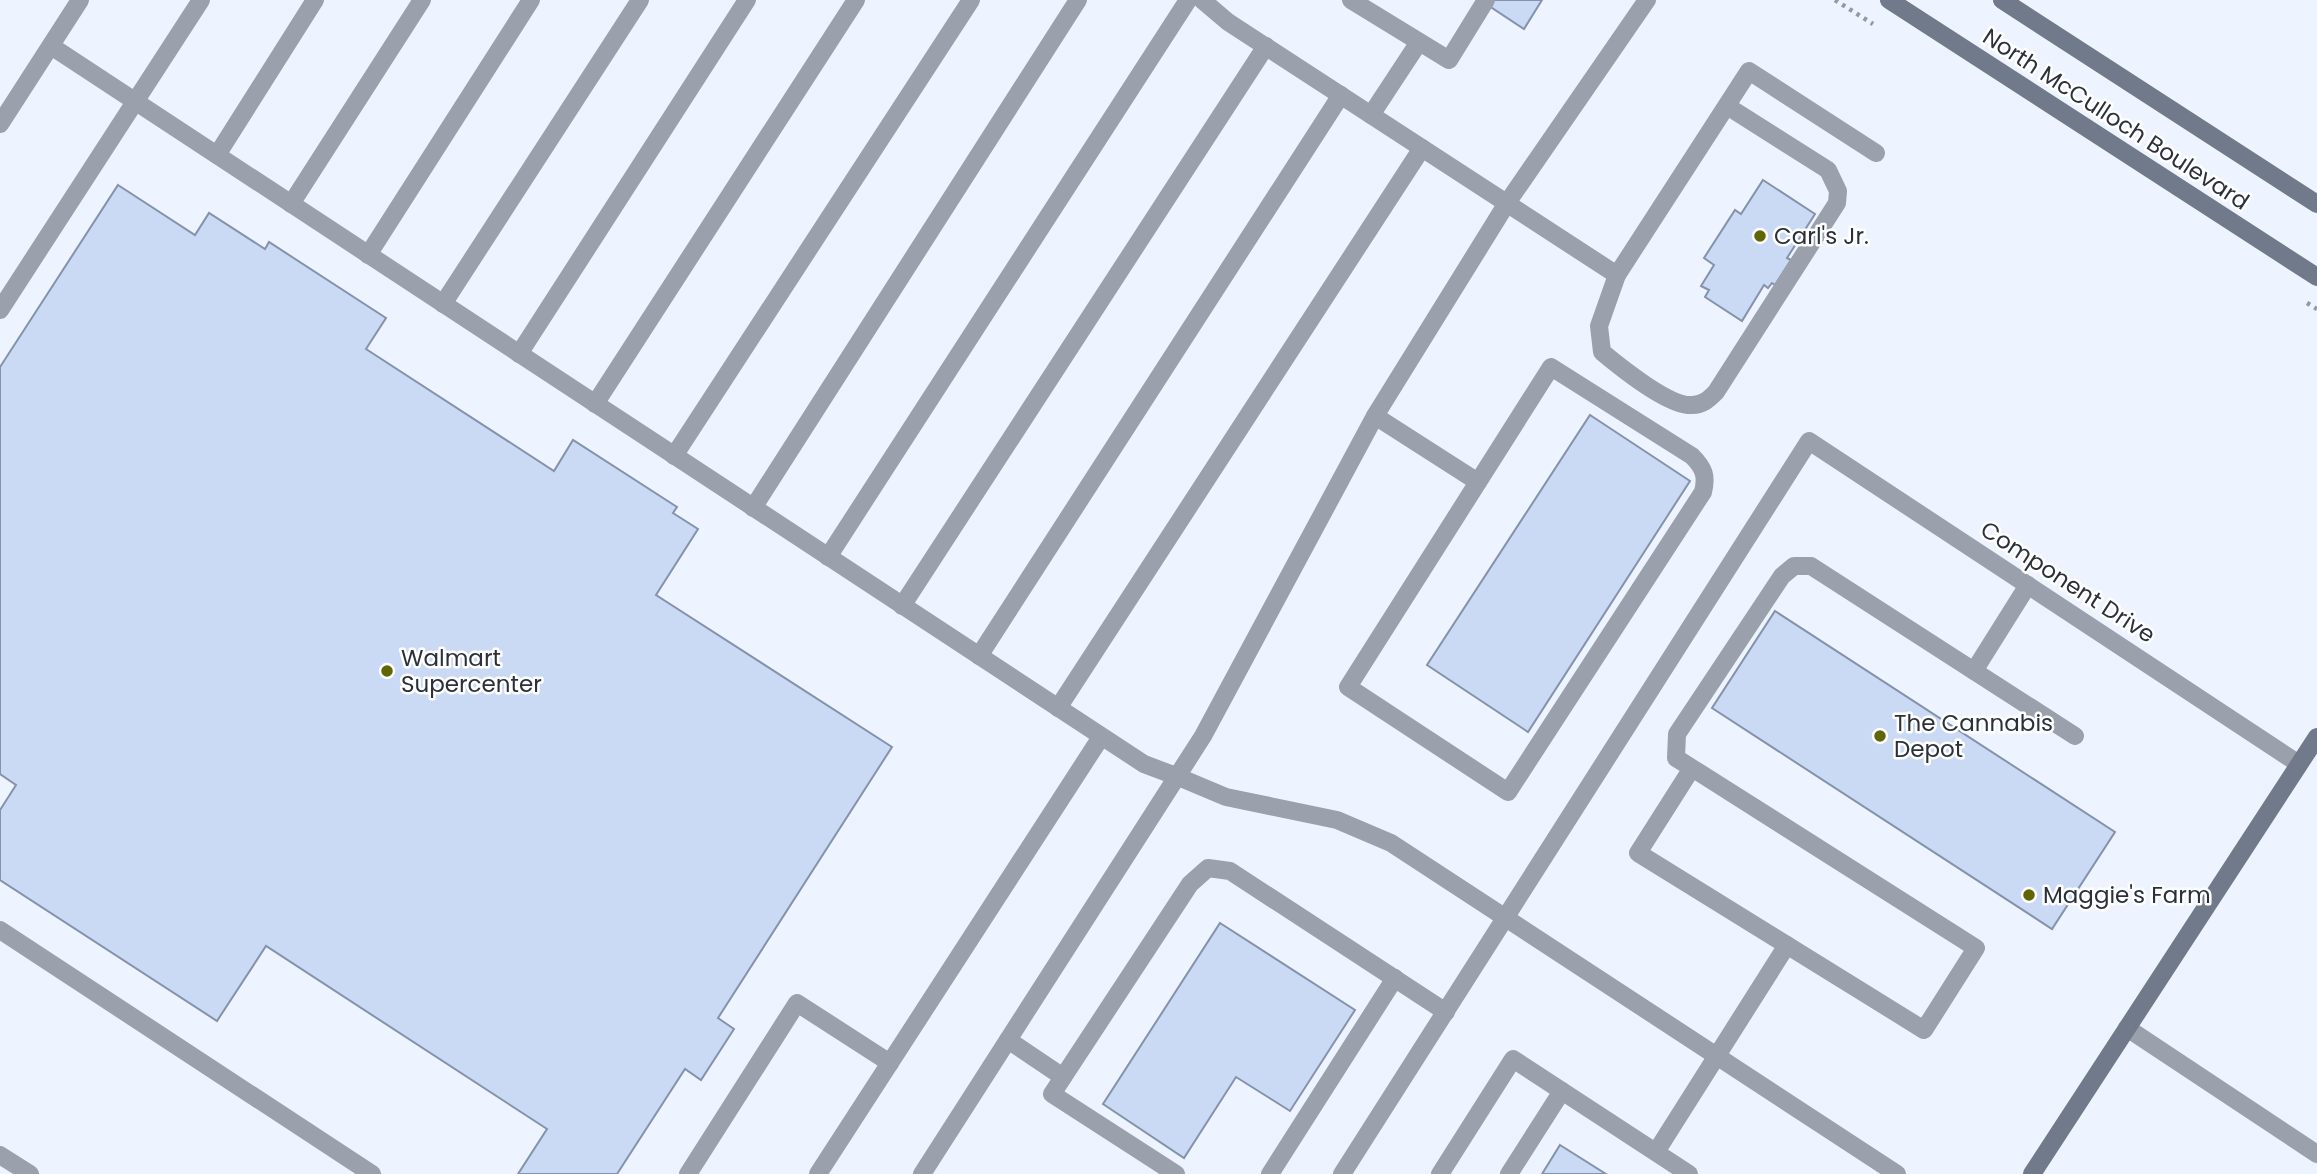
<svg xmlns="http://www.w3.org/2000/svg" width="2317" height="1174" viewBox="0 0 2317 1174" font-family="Poppins,sans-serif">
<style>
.building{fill:#cadaf4;stroke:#8492ab;stroke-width:2}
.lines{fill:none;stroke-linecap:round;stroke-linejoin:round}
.path{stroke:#949aa4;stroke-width:4.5;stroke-dasharray:3.5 5;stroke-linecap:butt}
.lane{stroke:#9ba1ac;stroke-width:18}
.street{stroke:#9ba1ac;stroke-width:18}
.secondary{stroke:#707a8a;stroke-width:18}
.poi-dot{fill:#606604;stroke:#fff;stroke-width:2.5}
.labels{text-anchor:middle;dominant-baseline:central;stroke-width:5;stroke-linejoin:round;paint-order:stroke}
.street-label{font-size:23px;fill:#2b313b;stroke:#fff}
.poi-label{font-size:23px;fill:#2b313b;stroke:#fff;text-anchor:start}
</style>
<rect width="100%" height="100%" fill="#eef4ff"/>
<g class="building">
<polygon points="1480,0 1542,0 1524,29"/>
<polygon points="1763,180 1815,214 1787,258 1791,260 1775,285 1772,283 1768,288 1764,285 1742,321 1705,297 1709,290 1701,286 1714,265 1704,258 1735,210 1741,214"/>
<polygon points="118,185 195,235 209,213 265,249 269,242 386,318 366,349 554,471 573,440 677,507 673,513 698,529 656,595 892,747 718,1018 734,1029 701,1080 685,1069 617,1174 518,1174 547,1129 266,946 217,1021 0,880 0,810 16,785 0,774 0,367"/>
<polygon points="1590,415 1690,481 1528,732 1427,665"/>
<polygon points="1775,611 2115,832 2052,929 1712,708"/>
<polygon points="1220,923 1355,1010 1290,1111 1236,1077 1184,1158 1103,1104"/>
<polygon points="1560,1145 1606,1174 1542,1174"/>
</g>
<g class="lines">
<g class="path">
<polyline points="1835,0 1873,24"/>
<polyline points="2307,303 2317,309"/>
</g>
<g class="lane">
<polyline points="1202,0 1228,22 1617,275 1749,71 1876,153"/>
<polyline points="1351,0 1449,60 1486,0"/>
<polyline points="51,46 1144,764 1176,776"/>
<polyline points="1371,115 1419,42"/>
<polyline points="0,124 80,0"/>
<polyline points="217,155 315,0"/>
<polyline points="291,204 422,0"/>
<polyline points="368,255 531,0"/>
<path d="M1617 275 1599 326 1602 352C1620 367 1670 407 1692 405 1703 405 1709 399 1716 392L1837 203 1838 191 1828 170 1727 106"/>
<polyline points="443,304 640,0"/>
<polyline points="0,310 201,0"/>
<polyline points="519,354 747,0"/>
<path d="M1551 367 1692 456C1704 468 1707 476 1703 492L1508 792 1348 687Z"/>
<polyline points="595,404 856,0"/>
<polyline points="1375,416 1478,482"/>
<polyline points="674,456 971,0"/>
<polyline points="753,508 1078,0"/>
<polyline points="828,557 1188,0"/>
<polyline points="902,606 1266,46"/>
<polyline points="979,656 1341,95"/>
<polyline points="1974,671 2028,585"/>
<polyline points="1058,708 1422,148"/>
<polyline points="1692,768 1638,853 1924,1030 1976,948 1692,768 1676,758 1677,734 1782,576 1794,566 1811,566 2075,736"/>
<polyline points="0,930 372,1174"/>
<polyline points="1008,1040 1063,1077"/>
<polyline points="1656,1152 1787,945"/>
<polyline points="688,1174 797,1003 890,1063"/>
<polyline points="818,1174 1101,737"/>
<polyline points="1176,1174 1052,1094 1190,884 1208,868 1230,871 1446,1012"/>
<polyline points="1270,1174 1395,978"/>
<polyline points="1440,1174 1513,1059 1689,1174"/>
<polyline points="1509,1174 1562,1091"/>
</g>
<g class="street">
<polyline points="1176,776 1226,797 1337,820 1391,843 1897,1174"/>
<polyline points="2127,1028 2317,1154"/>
<polyline points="0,1155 30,1174"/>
<polyline points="922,1174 1203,736 1375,416 1507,203 1647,0"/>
<polyline points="1342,1174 1809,441 2299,764"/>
</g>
<g class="secondary">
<polyline points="1889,0 2317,277"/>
<polyline points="2002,0 2317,204"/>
<polyline points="2032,1174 2317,737"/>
</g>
</g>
<g class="poi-dot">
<circle cx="1760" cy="236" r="7"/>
<circle cx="387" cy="671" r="7"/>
<circle cx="1880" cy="736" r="7"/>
<circle cx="2029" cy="895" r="7"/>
</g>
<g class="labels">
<g class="street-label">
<text transform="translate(2116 119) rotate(33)">North McCulloch Boulevard</text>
<text transform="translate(2068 582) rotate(33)">Component Drive</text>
</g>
<g class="poi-label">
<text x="1774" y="236">Carl's Jr.</text>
<text x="401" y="658">Walmart<tspan x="401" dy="26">Supercenter</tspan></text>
<text x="1894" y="723">The Cannabis<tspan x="1894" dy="26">Depot</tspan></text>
<text x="2043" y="895">Maggie's Farm</text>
</g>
</g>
</svg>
